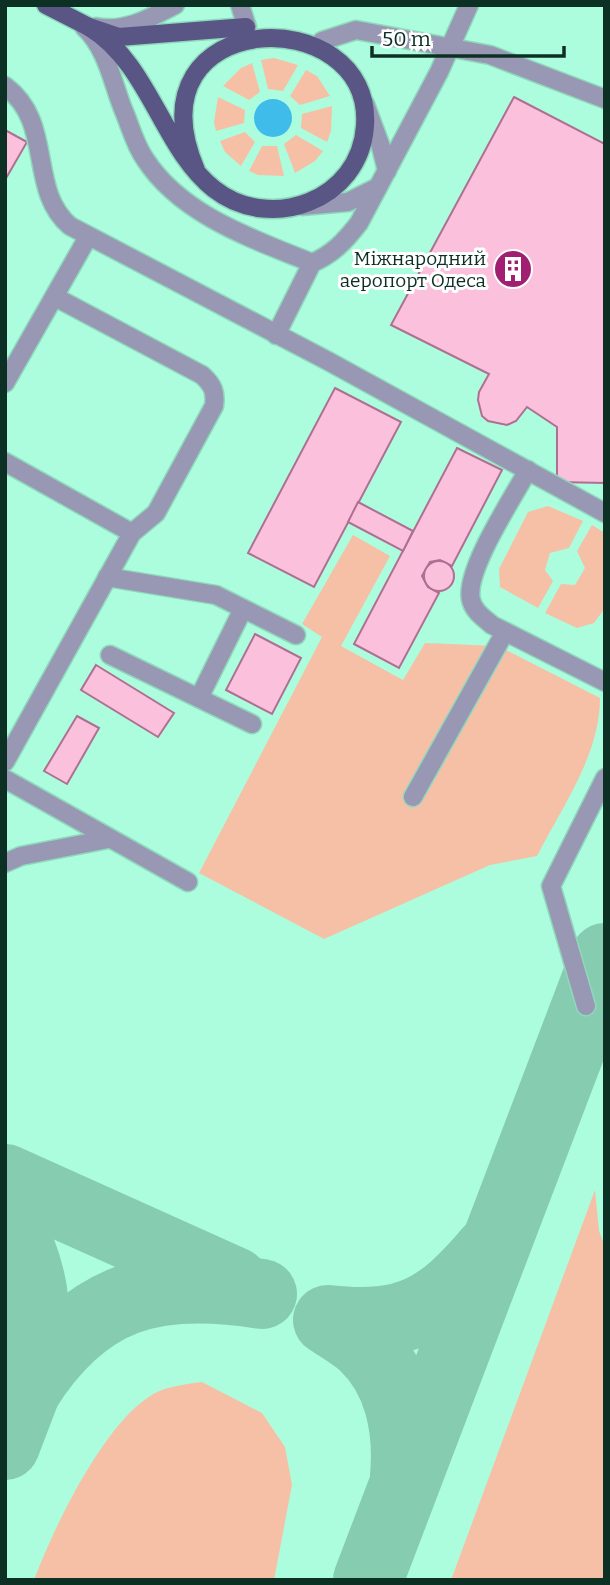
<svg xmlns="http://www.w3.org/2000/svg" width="610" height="1585" viewBox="0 0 610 1585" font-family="Bitter,serif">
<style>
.green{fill:#f6c0a6}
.water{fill:#40bceb}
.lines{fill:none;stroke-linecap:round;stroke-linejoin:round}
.taxiway{stroke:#86ccb1;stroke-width:70}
.building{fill:#fac0dc;stroke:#af6f91;stroke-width:2}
.minor-casing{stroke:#8fd8bc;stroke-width:21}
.major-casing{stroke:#8fd8bc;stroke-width:21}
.minor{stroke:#9998b4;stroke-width:18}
.major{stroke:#595585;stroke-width:18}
.labels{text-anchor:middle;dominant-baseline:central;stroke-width:6;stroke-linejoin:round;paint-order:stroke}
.poi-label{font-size:19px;fill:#0d3024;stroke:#fff;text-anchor:end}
</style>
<rect width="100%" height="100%" fill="#acfddd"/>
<g class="green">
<polygon points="274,58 298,65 283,91 268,89 261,60"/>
<polygon points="252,63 260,92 249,100 223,86 241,68"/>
<polygon points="306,70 317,76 330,96 300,105 290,96"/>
<polygon points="218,97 245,110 244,123 216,131 214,122"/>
<polygon points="332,106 331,131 327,142 301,128 302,114"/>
<polygon points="245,132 255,142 241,166 225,152 220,141"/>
<polygon points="296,135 323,151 315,161 295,173 284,144"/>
<polygon points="262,146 277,146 284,176 258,175 249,171"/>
<polygon points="548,506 583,521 569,548 550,553 545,570 553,581 538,608 500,587 499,569 528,512"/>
<polygon points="592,525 605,533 605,608 594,623 577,628 545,613 561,584 575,585 585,568 577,551"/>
<path d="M353 535 390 556 341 646 403 680 425 643 498 646 600 698C600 755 562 807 537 856L490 865 324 939 199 873 322 637 302 624Z"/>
<polygon points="595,1190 599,1231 605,1247 605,1580 451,1580"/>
<path d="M202 1382 262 1413 285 1447 292 1485 274 1580H34C54 1527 105 1420 155 1393 169 1386 187 1384 202 1382Z"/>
</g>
<circle class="water" cx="273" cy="118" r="19"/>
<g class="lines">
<g class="taxiway">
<polyline points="5,1179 234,1282"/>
<path d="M5 1217C40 1280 39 1321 26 1390 86 1295 155 1277 262 1294"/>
<polyline points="5,1445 26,1390"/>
<path d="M405 1476C409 1429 400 1379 364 1345 354 1336 340 1328 328 1320 408 1329 440 1309 490 1250"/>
<polyline points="368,1580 605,958"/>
</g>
</g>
<g class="building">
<polygon points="514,97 605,144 605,483 557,482 557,427 527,407 516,421 507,425 488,421 482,416 478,400 479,392 489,374 391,325"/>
<polygon points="5,130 27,142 5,180"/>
<polygon points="335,388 401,422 314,587 248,553"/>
<polygon points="457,448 502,470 452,566 440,560 430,562 422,576 428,587 439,593 399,668 354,644"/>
<polygon points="358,502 413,531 403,551 348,522"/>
<circle cx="439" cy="576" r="15"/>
<polygon points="255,634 301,658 272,714 226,690"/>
<polygon points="96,665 174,713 158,737 81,690"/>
<polygon points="77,716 99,728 67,784 44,771"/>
</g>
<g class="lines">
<defs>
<g id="minor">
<polyline points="240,5 247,27"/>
<path d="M84 27C107 49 112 81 123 109 130 125 135 145 145 159 181 215 253 239 312 263 333 254 345 241 359 223L439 72 469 5"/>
<path d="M96 27C125 33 150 18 175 5"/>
<polyline points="322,41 356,30 490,55 605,99"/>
<path d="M5 86C55 123 27 189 70 226L328 361 605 513"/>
<polyline points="365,104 381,147 387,171"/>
<polyline points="302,206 348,202 378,187"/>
<polyline points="276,335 312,263"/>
<polyline points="5,383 88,237"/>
<polyline points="5,462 132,533"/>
<path d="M528 470C513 498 464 571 471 600 474 612 484 618 492 625L605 682"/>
<polyline points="107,577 216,595 296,635"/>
<polyline points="110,655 252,724"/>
<polyline points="199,698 243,609"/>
<path d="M5 762 132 533 156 513 214 406C216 392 213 385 202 375L55 297"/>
<polyline points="5,779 188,882"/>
<polyline points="413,797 505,632"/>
<polyline points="5,863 21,856 108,839"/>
<polyline points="586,1006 551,886 605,778"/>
</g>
<g id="major">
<polyline points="46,5 89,27 119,37 246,27"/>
<path d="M89 27C150 64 162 148 214 189 270 233 360 201 365 126 374 0 126 5 196 170"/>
</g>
</defs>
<use href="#minor" class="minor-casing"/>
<use href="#major" class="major-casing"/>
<use href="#minor" class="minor"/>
<use href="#major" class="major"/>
</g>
<defs>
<symbol id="building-disc" viewBox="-11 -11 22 22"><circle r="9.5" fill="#a01f70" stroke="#fff"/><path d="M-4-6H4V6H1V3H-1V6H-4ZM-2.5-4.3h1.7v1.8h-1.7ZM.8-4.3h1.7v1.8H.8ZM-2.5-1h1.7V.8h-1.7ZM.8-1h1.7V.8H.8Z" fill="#fff"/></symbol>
</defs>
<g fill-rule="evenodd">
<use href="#building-disc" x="491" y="247" width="44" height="44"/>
</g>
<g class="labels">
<g class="poi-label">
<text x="486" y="258">Міжнародний<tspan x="486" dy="22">аеропорт Одеса</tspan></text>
</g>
</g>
<rect width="610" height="1585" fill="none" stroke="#0d3024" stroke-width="14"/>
<path d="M372 46v10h192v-10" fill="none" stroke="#0d3024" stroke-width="3.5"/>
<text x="382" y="46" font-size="21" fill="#0d3024" stroke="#ffffff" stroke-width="5" paint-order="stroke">50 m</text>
</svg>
